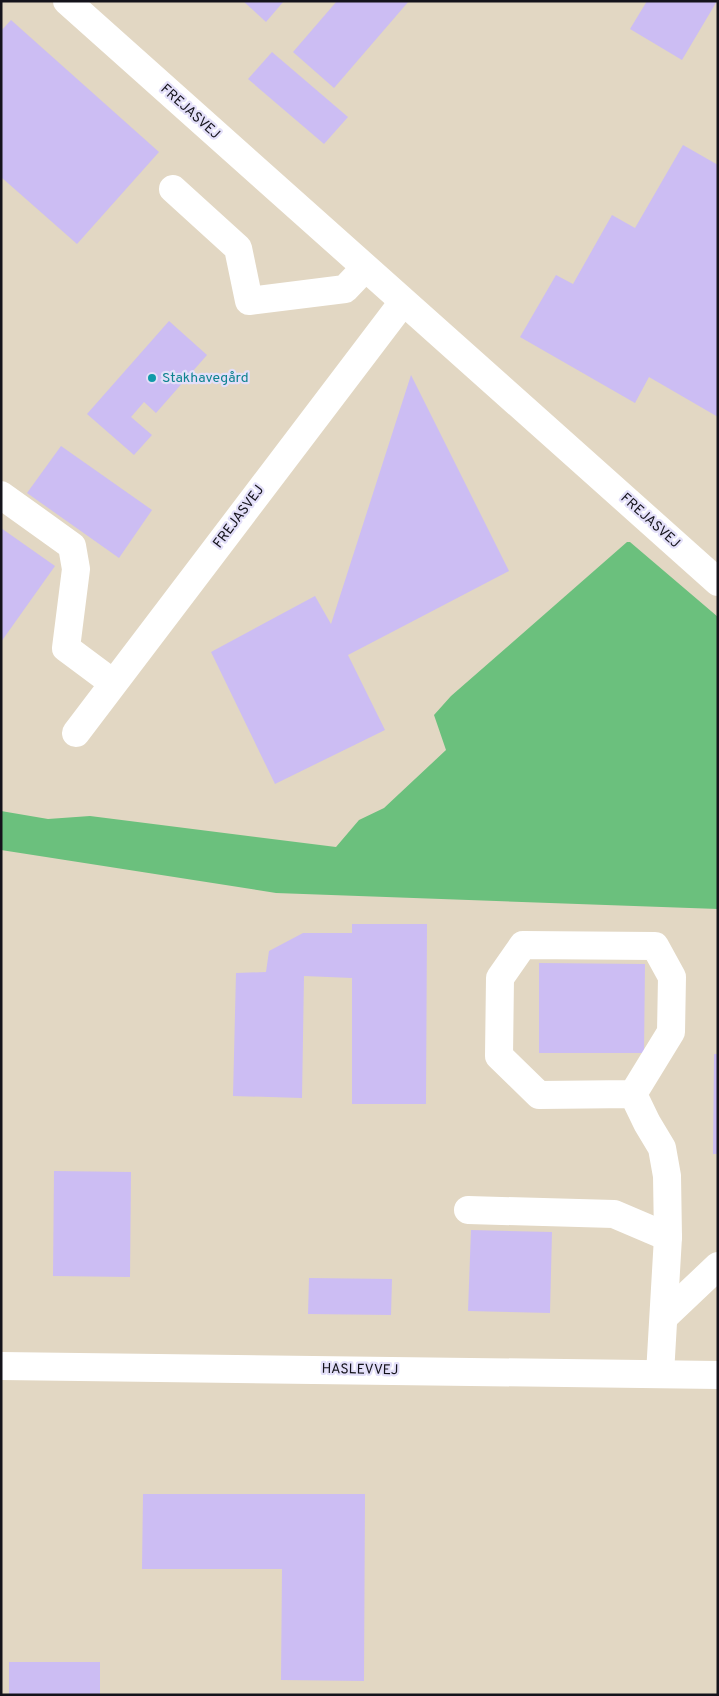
<svg xmlns="http://www.w3.org/2000/svg" width="719" height="1696" viewBox="0 0 719 1696" font-family="Overpass,sans-serif">
<style>
.industrial{fill:#e2d7c3}
.forest{fill:#6bc07d}
.building{fill:#ccbdf3}
.lines{fill:none;stroke-linecap:round;stroke-linejoin:round}
.minor{stroke:#fff;stroke-width:28}
.culture-dot{fill:#0f9aa8;stroke:#e3dff9;stroke-width:2}
.labels{text-anchor:middle;dominant-baseline:central;stroke-width:4.5;stroke-linejoin:round;paint-order:stroke}
.street-label{font-size:14px;fill:#14131b;stroke:#e3dff9}
.culture-label{font-size:14px;fill:#0d838f;stroke:#e3dff9;text-anchor:start}
</style>
<rect width="100%" height="100%" fill="#e3dff9"/>
<rect class="industrial" x="1" y="1" width="717" height="1694"/>
<polygon class="forest" points="627,542 630,542 718,617 718,909 276,893 1,850 1,811 48,819 90,816 336,847 359,820 384,808 446,750 434,715 451,696"/>
<g class="building">
<polygon points="243,1 284,1 266,22"/>
<polygon points="337,1 409,1 334,88 293,52"/>
<polygon points="647,1 717,1 682,60 630,29"/>
<polygon points="11,20 159,152 77,244 1,177 1,31"/>
<polygon points="272,52 348,117 324,144 248,79"/>
<polygon points="683,145 718,165 718,417 649,377 635,403 520,337 556,275 573,284 612,215 635,228"/>
<polygon points="169,321 207,355 156,413 144,402 131,417 152,435 134,455 87,414"/>
<polygon points="411,375 509,571 348,655 385,730 275,784 211,652 315,596 331,624"/>
<polygon points="61,446 152,510 119,558 27,493"/>
<polygon points="1,528 55,566 1,642"/>
<polygon points="352,924 427,924 426,1104 352,1104 352,978 304,976 302,1098 233,1096 236,973 266,972 269,951 303,933 352,933"/>
<polygon points="539,963 645,964 644,1053 539,1053"/>
<polygon points="714,1054 718,1054 718,1154 713,1154"/>
<polygon points="54,1171 131,1172 130,1277 53,1276"/>
<polygon points="471,1230 552,1232 550,1313 468,1311"/>
<polygon points="309,1278 392,1279 391,1315 308,1314"/>
<polygon points="143,1494 365,1494 364,1681 281,1680 282,1569 142,1569"/>
<rect x="9" y="1662" width="91" height="33"/>
</g>
<g class="lines">
<g class="minor">
<polyline points="67,1 718,582"/>
<polyline points="173,189 238,248 249,301 345,289 365,268"/>
<polyline points="1,495 72,546 76,569 66,648 113,683"/>
<polyline points="76,733 403,302"/>
<polyline points="633,1094 671,1032 672,977 655,946 523,945 500,978 499,1056 539,1095 633,1094 647,1123 662,1148 667,1176 668,1237 660,1374"/>
<polyline points="468,1210 614,1214 668,1237"/>
<polyline points="664,1317 718,1266"/>
<polyline points="1,1366 718,1375"/>
</g>
</g>
<circle class="culture-dot" cx="152" cy="378" r="5"/>
<g class="labels">
<g class="street-label">
<text transform="translate(190 112) rotate(42)">FREJASVEJ</text>
<text transform="translate(239 517) rotate(-53)">FREJASVEJ</text>
<text transform="translate(650 521) rotate(42)">FREJASVEJ</text>
<text transform="translate(360 1370) rotate(1)">HASLEVVEJ</text>
</g>
<g class="culture-label">
<text x="162" y="378">Stakhavegård</text>
</g>
</g>
<rect width="719" height="1696" fill="none" stroke="#14131b" stroke-width="5"/>
</svg>
